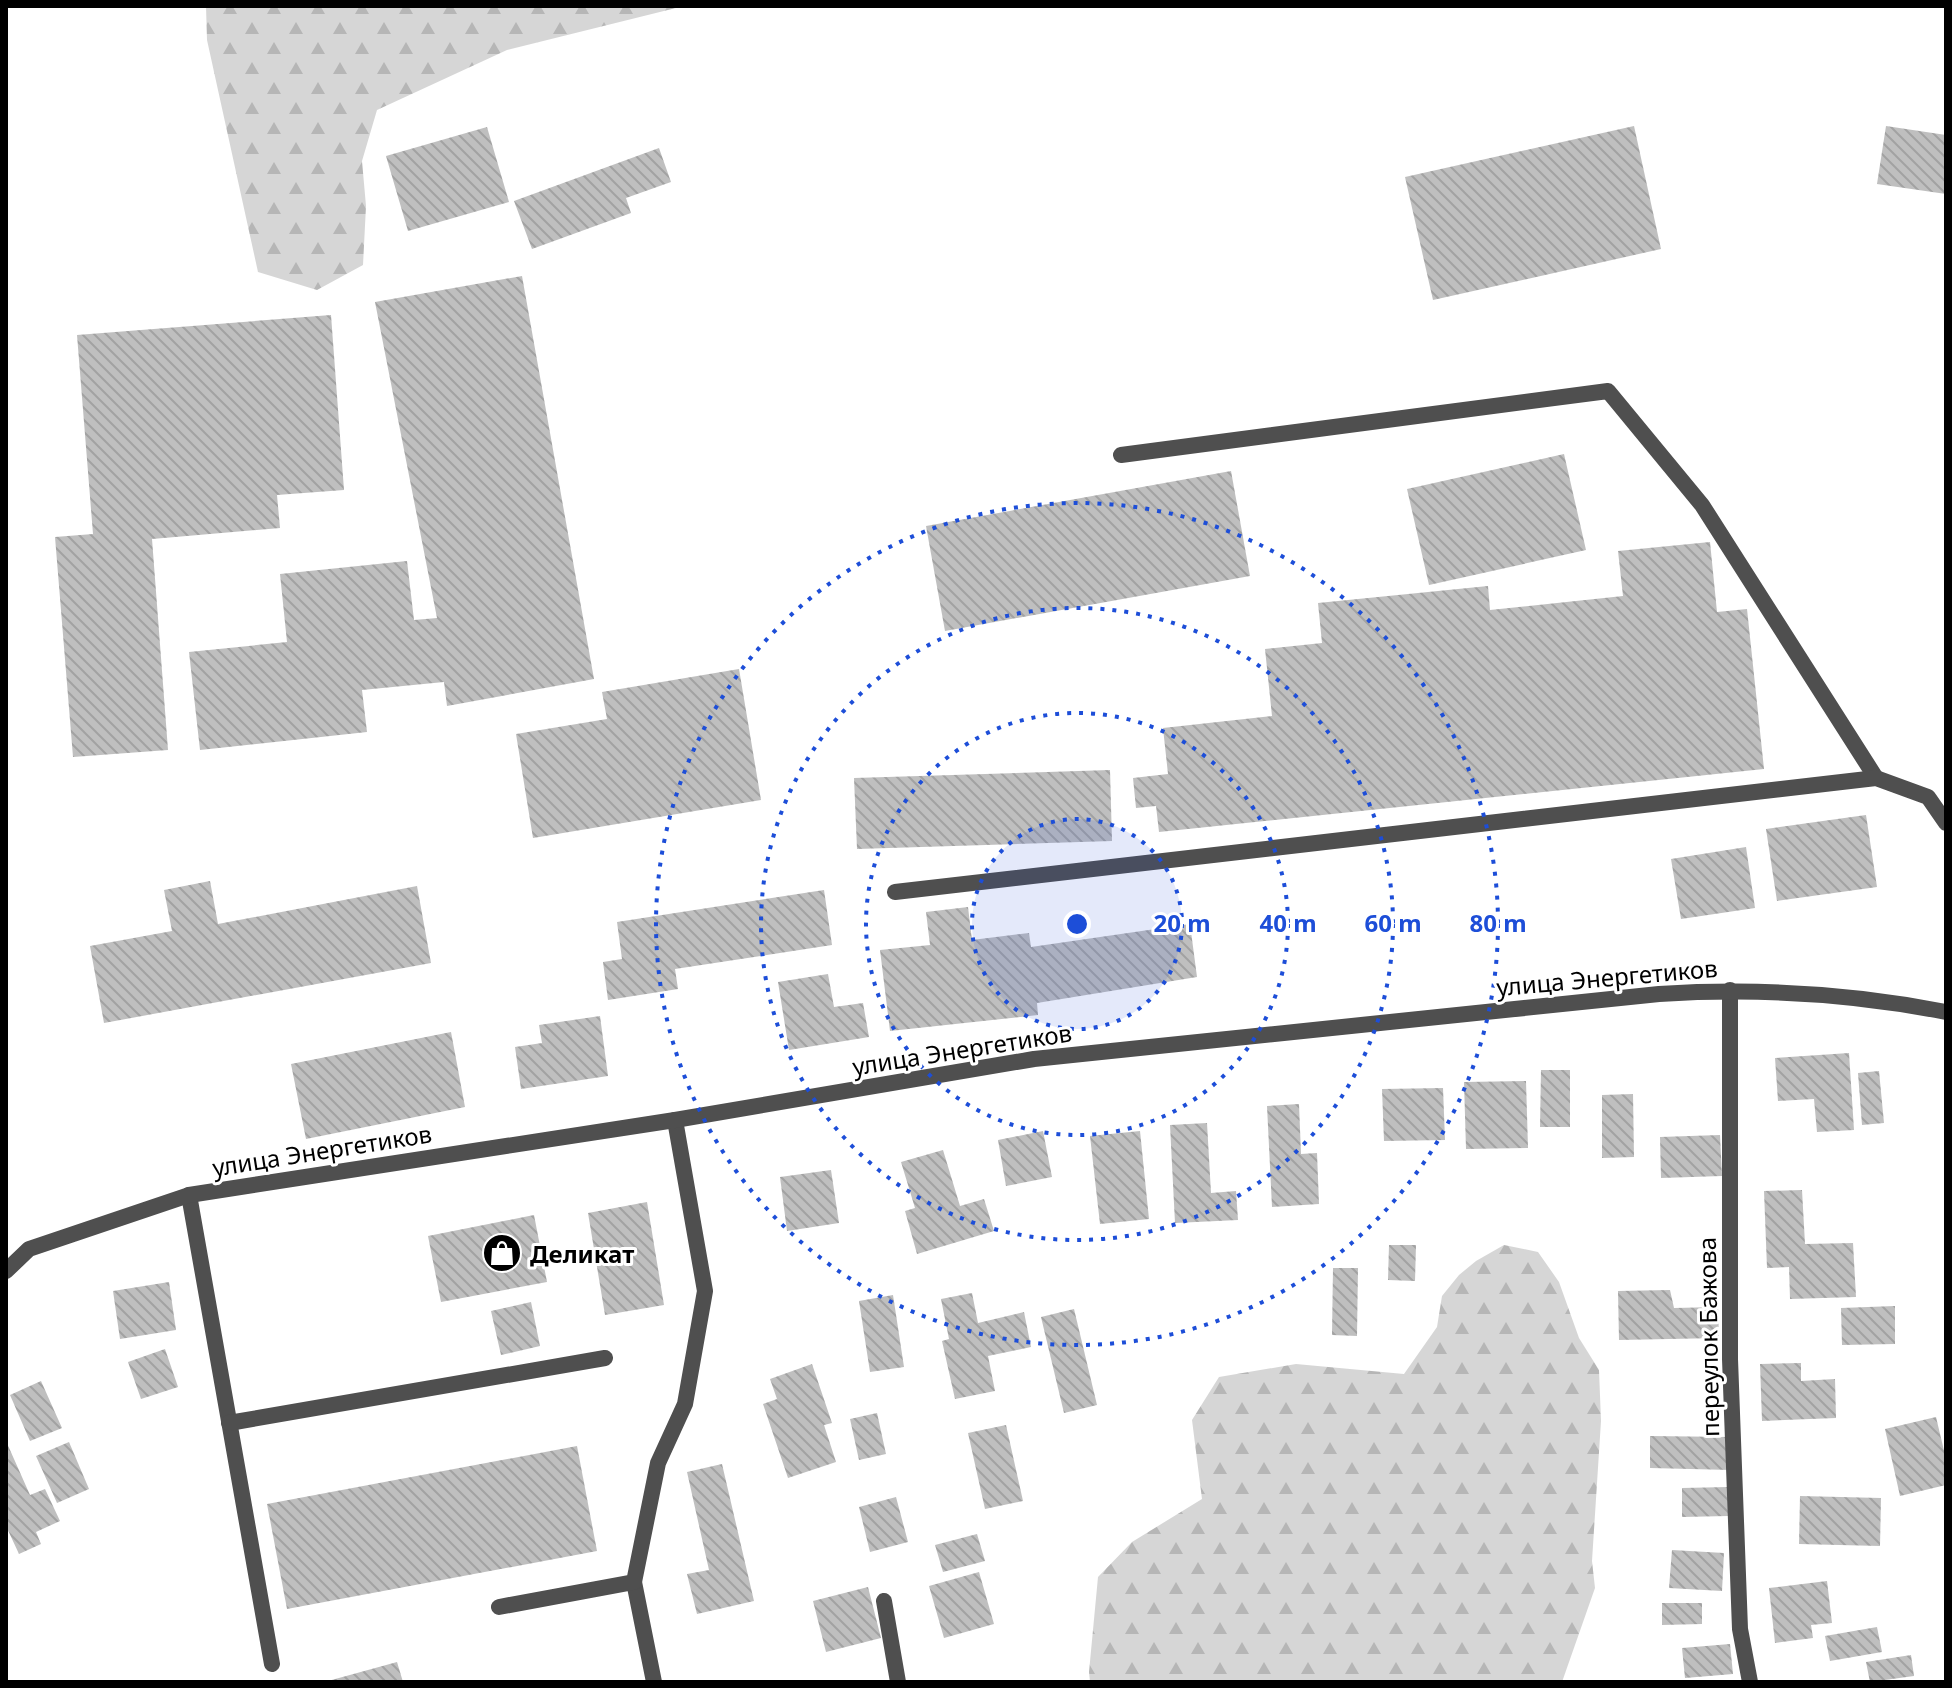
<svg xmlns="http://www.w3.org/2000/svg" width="1952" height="1688" viewBox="0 0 1952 1688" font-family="'Noto Sans',sans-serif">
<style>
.forest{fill:url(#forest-firs)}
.building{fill:url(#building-back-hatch)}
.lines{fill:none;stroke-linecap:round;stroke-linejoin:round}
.lane{stroke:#4f4f4f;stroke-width:16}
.street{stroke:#4f4f4f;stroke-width:16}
.ring{fill:none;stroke:#1d4ed8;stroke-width:4;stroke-dasharray:4 8}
.labels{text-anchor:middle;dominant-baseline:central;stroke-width:6;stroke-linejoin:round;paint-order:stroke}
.street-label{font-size:24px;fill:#000;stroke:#fff}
.poi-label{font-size:24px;font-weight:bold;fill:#000;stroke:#fff;text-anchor:start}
.centre{fill:#1d4ed8;stroke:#fff;stroke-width:4}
.ring-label{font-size:24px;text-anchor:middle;font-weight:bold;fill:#1d4ed8;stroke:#fff;stroke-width:6;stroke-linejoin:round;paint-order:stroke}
</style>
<defs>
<pattern id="forest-firs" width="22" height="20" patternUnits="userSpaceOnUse" patternTransform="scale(2)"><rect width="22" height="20" fill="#d6d6d6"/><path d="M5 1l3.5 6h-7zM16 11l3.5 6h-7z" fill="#b6b6b6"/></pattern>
<pattern id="building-back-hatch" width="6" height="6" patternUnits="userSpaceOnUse" patternTransform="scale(2)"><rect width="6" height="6" fill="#bfbfbf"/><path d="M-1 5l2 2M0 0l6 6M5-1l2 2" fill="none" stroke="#a2a2a2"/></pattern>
</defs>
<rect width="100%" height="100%" fill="#fff"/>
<g class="forest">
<polygon points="206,6 684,6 507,50 377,110 362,161 366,206 363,265 317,290 258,272 207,40"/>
<polygon points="1504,1245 1538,1252 1559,1282 1579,1338 1599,1370 1601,1421 1592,1561 1595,1588 1562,1682 1090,1682 1089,1672 1098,1577 1132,1542 1202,1499 1192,1420 1219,1377 1296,1364 1404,1374 1437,1327 1442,1296 1459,1275 1476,1261"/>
</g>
<g class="building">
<polygon points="1634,126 1661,249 1433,300 1405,177"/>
<polygon points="1886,126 1946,135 1946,194 1877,184"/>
<polygon points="487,127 509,202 408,231 386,156"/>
<polygon points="659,148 671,182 626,198 631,213 532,249 514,201"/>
<polygon points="522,276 594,679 447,706 444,682 362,690 367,732 200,750 189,652 287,642 280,574 407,561 414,620 437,618 375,302"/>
<polygon points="331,315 344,490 277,495 280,528 152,539 168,750 73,757 55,537 93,534 77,335"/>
<polygon points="1564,454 1586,550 1429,585 1407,489"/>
<polygon points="1231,471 1250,576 945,631 926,526"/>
<polygon points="1710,542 1717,612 1747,609 1764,769 1159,832 1156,806 1136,808 1133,778 1168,774 1163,728 1272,716 1265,649 1322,643 1318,603 1488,586 1490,610 1623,596 1618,551"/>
<polygon points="739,669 761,800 533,838 516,734 607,719 602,692"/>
<polygon points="1110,770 1112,841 857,849 854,778"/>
<polygon points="1866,815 1877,887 1777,901 1766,829"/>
<polygon points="1746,847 1755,908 1681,919 1671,859"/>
<polygon points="210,881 218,924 417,886 431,963 104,1023 90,946 172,931 164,890"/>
<polygon points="824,890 832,945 675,969 678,989 608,1000 603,962 622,959 617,922"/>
<polygon points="968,907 972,940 1029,933 1031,947 1190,924 1197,977 1037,1003 1038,1015 890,1031 880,950 930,945 926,912"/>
<polygon points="828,974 834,1007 863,1003 869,1037 789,1050 778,982"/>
<polygon points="600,1016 608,1076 521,1089 515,1047 542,1043 539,1025"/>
<polygon points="451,1032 465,1107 306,1139 291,1064"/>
<polygon points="1849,1053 1854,1130 1817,1132 1814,1099 1778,1101 1775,1058"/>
<polygon points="1541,1070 1570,1070 1570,1127 1540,1127"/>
<polygon points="1879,1071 1884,1123 1862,1125 1858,1073"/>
<polygon points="1526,1081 1528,1148 1466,1149 1464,1082"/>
<polygon points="1443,1088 1445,1140 1384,1141 1382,1089"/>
<polygon points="1633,1094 1634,1157 1602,1158 1602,1095"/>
<polygon points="1299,1104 1301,1154 1317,1153 1319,1204 1272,1207 1267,1106"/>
<polygon points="1207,1123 1211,1193 1236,1191 1238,1220 1175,1223 1170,1125"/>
<polygon points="1043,1131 1052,1177 1006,1186 998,1140"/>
<polygon points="1140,1131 1149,1219 1100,1224 1090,1136"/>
<polygon points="1720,1135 1722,1176 1661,1178 1660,1137"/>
<polygon points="943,1150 960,1206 984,1199 994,1231 917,1254 905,1211 915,1208 901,1162"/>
<polygon points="831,1170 839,1223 787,1231 780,1177"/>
<polygon points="1802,1190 1805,1244 1853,1243 1856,1297 1790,1299 1789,1267 1767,1268 1764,1191"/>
<polygon points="647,1202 664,1305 605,1315 588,1213"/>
<polygon points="534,1215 547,1282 441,1302 428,1236"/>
<polygon points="1389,1245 1416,1245 1415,1281 1388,1280"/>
<polygon points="1333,1268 1358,1268 1357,1336 1332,1335"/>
<polygon points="169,1282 176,1330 120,1339 113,1291"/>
<polygon points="1670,1290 1674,1308 1718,1307 1719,1338 1619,1340 1618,1291"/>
<polygon points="972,1293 978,1323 1024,1312 1031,1347 988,1356 995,1391 955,1399 942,1341 949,1339 941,1299"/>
<polygon points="893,1295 904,1367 870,1372 859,1301"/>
<polygon points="531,1302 540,1346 501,1355 491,1311"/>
<polygon points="1895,1306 1895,1344 1842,1345 1841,1308"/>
<polygon points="1074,1309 1097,1405 1064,1413 1041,1317"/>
<polygon points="165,1349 178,1387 141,1399 128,1362"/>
<polygon points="1801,1363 1801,1381 1835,1379 1836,1418 1762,1421 1760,1364"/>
<polygon points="812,1364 832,1423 824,1425 836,1462 788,1478 763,1404 777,1399 770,1379"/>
<polygon points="41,1381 62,1428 30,1441 10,1395"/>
<polygon points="877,1413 886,1454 859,1460 850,1419"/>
<polygon points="1936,1417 1946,1459 1946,1485 1900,1496 1885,1429"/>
<polygon points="1006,1425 1023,1501 985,1509 968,1433"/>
<polygon points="1650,1436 1731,1437 1731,1470 1650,1468"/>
<polygon points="6,1441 30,1495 45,1489 60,1521 36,1532 41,1544 19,1554 6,1526"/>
<polygon points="69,1442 89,1489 57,1503 36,1456"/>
<polygon points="577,1446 597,1551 287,1609 267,1504"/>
<polygon points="722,1464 754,1601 697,1614 687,1574 709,1570 687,1472"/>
<polygon points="1728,1487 1728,1516 1682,1517 1682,1488"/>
<polygon points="1800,1496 1881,1498 1880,1546 1799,1544"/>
<polygon points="896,1497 908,1542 870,1552 859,1507"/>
<polygon points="977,1534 985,1561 943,1572 935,1545"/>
<polygon points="1672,1550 1724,1553 1722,1591 1669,1588"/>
<polygon points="979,1572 994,1624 944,1638 929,1586"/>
<polygon points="1827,1581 1832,1623 1811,1625 1813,1638 1775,1643 1769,1588"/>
<polygon points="868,1587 881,1638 826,1652 813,1601"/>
<polygon points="1662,1603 1702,1603 1702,1624 1662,1625"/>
<polygon points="1877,1627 1882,1652 1830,1661 1825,1636"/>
<polygon points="1730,1644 1733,1674 1685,1678 1682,1648"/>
<polygon points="1911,1655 1914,1676 1870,1682 1866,1662"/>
<polygon points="397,1662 403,1682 329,1682 328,1681"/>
</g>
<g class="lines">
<g class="lane">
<polyline points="1121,455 1608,391 1702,505 1876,778"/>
<polyline points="895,892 1876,778 1928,797 1946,823"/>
<polyline points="189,1195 272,1664"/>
<polyline points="229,1423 605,1358"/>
<polyline points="634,1582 654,1682"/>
<polyline points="499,1607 634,1582 658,1463 685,1404 705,1291 675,1120"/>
</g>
<g class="street">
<polyline points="1730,990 1730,1359 1740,1629 1750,1682"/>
<path d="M6 1271 29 1249 189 1195 675 1120 1034 1059 1659 994C1754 988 1851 993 1946 1012"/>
<polyline points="884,1601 898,1682"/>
</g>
</g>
<circle cx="1077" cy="924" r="105" fill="#1d4ed8" fill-opacity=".12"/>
<g class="ring">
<circle cx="1077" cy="924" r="105"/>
<circle cx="1077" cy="924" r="211"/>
<circle cx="1077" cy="924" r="316"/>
<circle cx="1077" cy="924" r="421"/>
</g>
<defs>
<symbol id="shop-disc" viewBox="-11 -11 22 22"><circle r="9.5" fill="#000" stroke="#fff"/><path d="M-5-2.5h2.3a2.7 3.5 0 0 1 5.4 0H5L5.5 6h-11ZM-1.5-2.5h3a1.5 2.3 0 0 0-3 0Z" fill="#fff"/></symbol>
</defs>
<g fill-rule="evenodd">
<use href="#shop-disc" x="480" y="1231" width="44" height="44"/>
</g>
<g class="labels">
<g class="street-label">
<text transform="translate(1607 977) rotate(-5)">улица Энергетиков</text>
<text transform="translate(962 1049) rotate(-9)">улица Энергетиков</text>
<text transform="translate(322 1150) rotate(-9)">улица Энергетиков</text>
<text transform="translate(1708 1337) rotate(-91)">переулок Бажова</text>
</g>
<g class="poi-label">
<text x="530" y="1253">Деликат</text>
</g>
</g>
<circle cx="1077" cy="924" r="12" class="centre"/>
<g class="ring-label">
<text x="1182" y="932">20 m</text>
<text x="1288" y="932">40 m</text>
<text x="1393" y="932">60 m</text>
<text x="1498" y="932">80 m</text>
</g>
<rect width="1952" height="1688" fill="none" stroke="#000000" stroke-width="16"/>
</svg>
